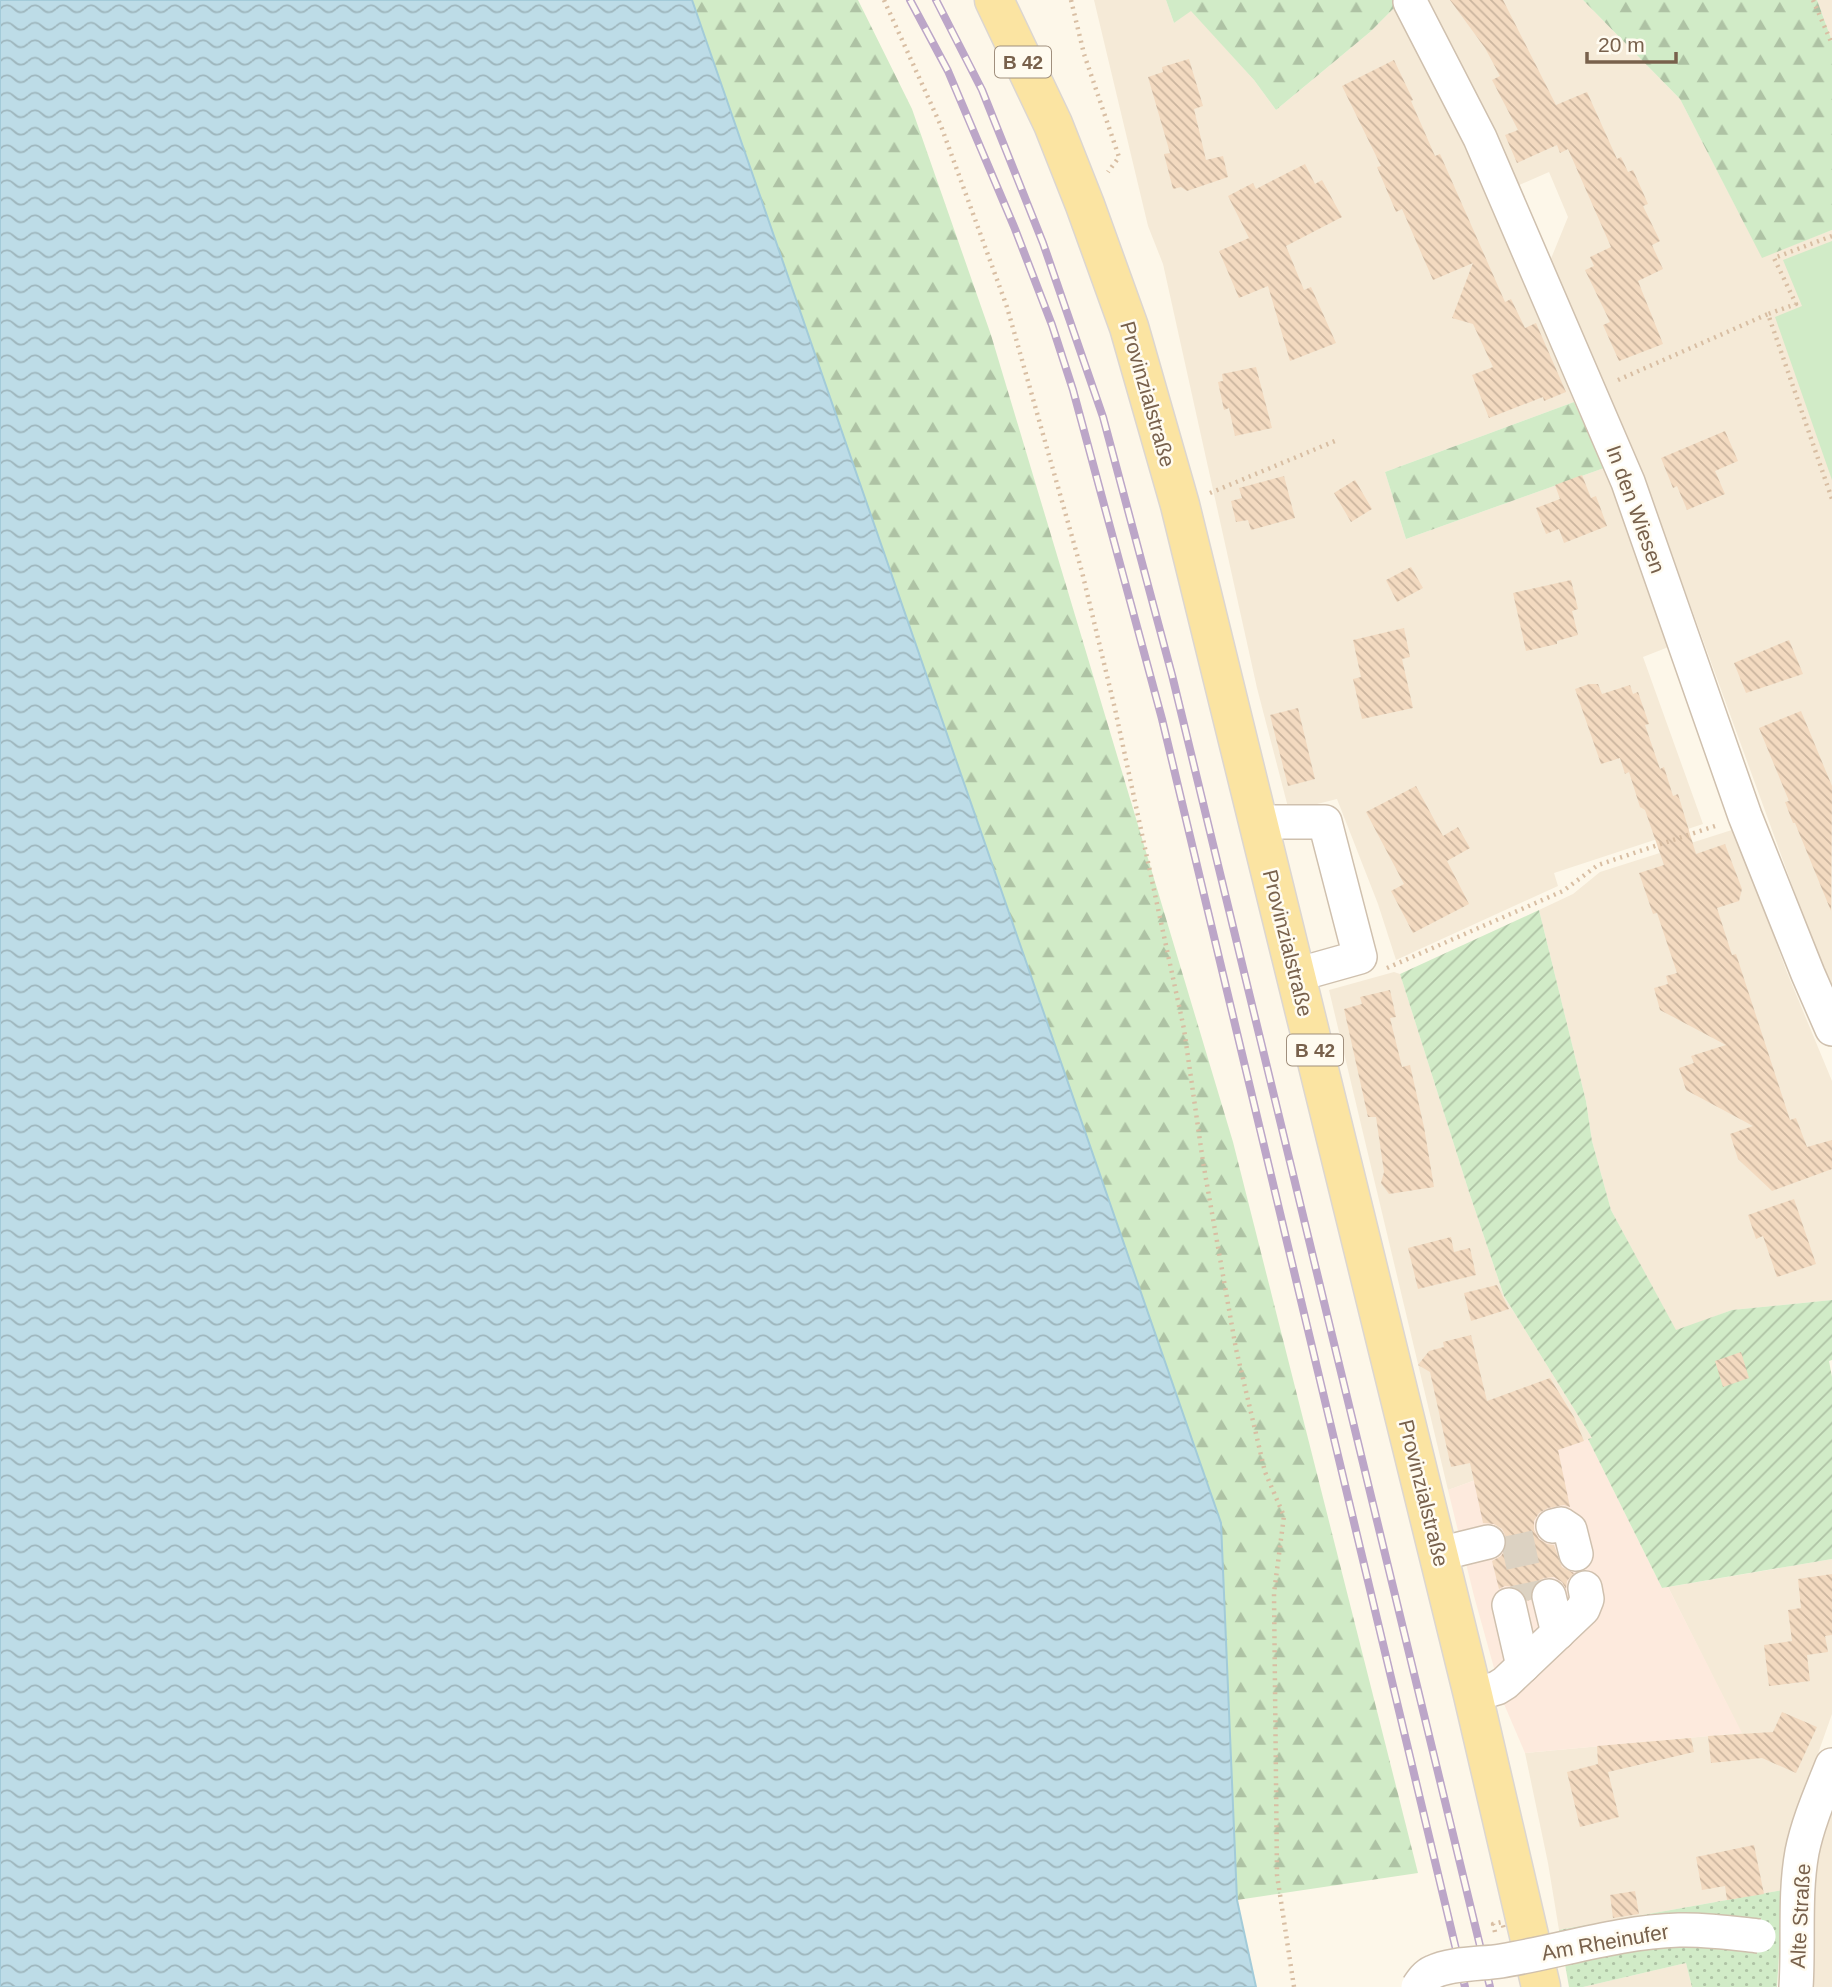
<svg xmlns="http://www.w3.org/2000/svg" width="1832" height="1987" viewBox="0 0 1832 1987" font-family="Arial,sans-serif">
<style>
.residential{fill:#f5ead7}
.commercial{fill:#fdeadd}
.grass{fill:url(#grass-dots)}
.forest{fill:url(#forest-firs)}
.park{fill:#d1ebc7}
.garden{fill:url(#garden-furrows)}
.water{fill:url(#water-waves);stroke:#a3cbd9;stroke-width:2}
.building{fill:url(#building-back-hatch)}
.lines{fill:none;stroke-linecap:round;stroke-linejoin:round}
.minor-tunnel{stroke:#dcd2c2;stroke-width:33;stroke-dasharray:33 17;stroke-linecap:butt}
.minor-casing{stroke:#cfc0ae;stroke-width:36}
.major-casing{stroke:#dcd6d0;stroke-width:41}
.path{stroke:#d8bea3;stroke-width:4.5;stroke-dasharray:2 5;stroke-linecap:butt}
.minor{stroke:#fff;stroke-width:33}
.major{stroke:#fbe4a2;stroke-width:38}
.rail-casing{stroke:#bca6c8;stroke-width:8}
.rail{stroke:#fffbf0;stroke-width:5;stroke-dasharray:16;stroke-linecap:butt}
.minor-bridge-casing{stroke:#cfc0ae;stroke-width:36;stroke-linecap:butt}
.path-bridge{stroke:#d8bea3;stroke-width:4.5;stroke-dasharray:2 5;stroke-linecap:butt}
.minor-bridge{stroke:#fff;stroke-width:33}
.labels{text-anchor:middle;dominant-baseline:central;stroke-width:5;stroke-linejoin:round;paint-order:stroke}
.shield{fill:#fffbf0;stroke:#a08f7d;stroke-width:2}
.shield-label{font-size:19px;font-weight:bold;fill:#78614c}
.street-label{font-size:21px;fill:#78614c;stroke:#fffbf0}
</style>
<defs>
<pattern id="grass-dots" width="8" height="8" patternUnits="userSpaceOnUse" patternTransform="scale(1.75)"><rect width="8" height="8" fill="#d1ebc7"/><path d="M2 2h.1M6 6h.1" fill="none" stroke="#aec2a4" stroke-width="1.8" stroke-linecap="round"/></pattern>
<pattern id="forest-firs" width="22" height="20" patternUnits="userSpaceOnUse" patternTransform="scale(1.75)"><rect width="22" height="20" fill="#d1ebc7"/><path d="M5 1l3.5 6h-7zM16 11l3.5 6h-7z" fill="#aec2a4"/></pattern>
<pattern id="garden-furrows" width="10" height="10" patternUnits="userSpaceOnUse" patternTransform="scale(1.75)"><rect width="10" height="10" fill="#d1ebc7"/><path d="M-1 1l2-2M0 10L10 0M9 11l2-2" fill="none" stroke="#aec2a4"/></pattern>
<pattern id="water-waves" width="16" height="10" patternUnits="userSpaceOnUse" patternTransform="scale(1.75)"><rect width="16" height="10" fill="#bddce7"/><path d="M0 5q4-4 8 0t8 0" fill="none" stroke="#9eb6bd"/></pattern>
<pattern id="building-back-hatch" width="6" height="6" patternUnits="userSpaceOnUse" patternTransform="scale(1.75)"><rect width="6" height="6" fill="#f3dac0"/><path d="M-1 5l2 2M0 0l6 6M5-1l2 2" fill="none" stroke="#cab49e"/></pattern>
</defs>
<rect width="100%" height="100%" fill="#fdf7e9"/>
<g class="residential">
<polygon points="1094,0 1166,0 1174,23 1191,10 1254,80 1276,110 1370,32 1394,8 1465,146 1574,402 1385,472 1406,539 1604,468 1671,646 1643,657 1703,824 1554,873 1558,886 1396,960 1378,904 1337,799 1289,811 1257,688 1163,264 1148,226"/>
<polygon points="1428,0 1583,0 1680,99 1762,257 1832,230 1832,995 1643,475 1550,261 1568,217 1549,172 1517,186 1496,134"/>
<polygon points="1817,0 1832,0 1832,41"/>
<polygon points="1735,829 1786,970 1832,1081 1832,1300 1732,1310 1676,1331 1611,1210 1592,1141 1586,1101 1539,910 1573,894 1600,872"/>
<polygon points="1394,972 1400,974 1469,1192 1504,1296 1592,1438 1448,1490 1329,990"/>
<polygon points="1832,1559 1832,1714 1803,1796 1783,1890 1559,1930 1548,1863 1525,1753 1741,1733 1668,1587"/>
<polygon points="1832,1791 1832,1987 1810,1987 1815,1850"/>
<polygon points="1686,1963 1692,1987 1583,1987"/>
</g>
<polygon class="commercial" points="1588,1439 1662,1588 1668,1587 1742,1733 1525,1753 1504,1704 1474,1596 1448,1490"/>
<polygon class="grass" points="1783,1890 1777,1987 1692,1987 1686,1963 1583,1987 1569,1987 1559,1930"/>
<g class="forest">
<polygon points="692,0 858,0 912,109 991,335 1233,1142 1418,1873 1237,1900 1221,1523"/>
<polygon points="1166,0 1402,0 1370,32 1276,110 1254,80 1191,11 1174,23"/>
<polygon points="1583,0 1817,0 1832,41 1832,230 1762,258 1680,99"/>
<polygon points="1574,402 1604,468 1406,539 1385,472"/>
</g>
<polygon class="park" points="1832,241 1832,480 1775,317 1802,306 1783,260"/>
<polygon class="garden" points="1539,910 1586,1101 1592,1141 1611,1210 1676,1330 1732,1310 1832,1300 1832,1360 1829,1361 1832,1377 1832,1559 1662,1588 1588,1439 1592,1438 1504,1296 1469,1192 1400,974"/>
<polygon class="water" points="0,0 692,0 1221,1523 1237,1900 1256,1987 0,1987"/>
<g class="building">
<polygon points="1450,0 1503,0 1556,105 1587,92 1617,159 1621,157 1628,172 1633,170 1648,204 1643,206 1660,241 1652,245 1663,269 1638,281 1663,344 1619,361 1603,325 1610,322 1585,270 1594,266 1590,257 1611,247 1568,149 1560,153 1557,145 1517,163 1505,135 1518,130 1492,80 1500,76 1485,48"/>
<polygon points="1189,59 1203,106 1194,109 1206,160 1223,156 1228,177 1187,191 1181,187 1173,189 1164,154 1170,153 1148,77 1163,72 1162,67"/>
<polygon points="1394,60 1413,100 1411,101 1435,156 1440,154 1505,302 1511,299 1525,328 1536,323 1566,392 1544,401 1543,397 1489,418 1472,375 1493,367 1473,324 1452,318 1473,263 1433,280 1402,209 1396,212 1377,167 1381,166 1342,86"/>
<polygon points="1305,164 1315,184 1322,180 1342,217 1286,246 1304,290 1311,287 1336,343 1290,361 1268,286 1239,298 1219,251 1249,238 1228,196 1253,183 1256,189"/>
<polygon points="1256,367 1272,428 1235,436 1229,408 1224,410 1218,382 1223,381 1222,374"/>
<polygon points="1725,431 1738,461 1715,471 1725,494 1687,510 1677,486 1673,488 1661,458"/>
<polygon points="1582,475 1591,498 1596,496 1607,526 1564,543 1559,529 1546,534 1536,508 1560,499 1555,485"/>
<polygon points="1284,476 1295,518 1251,530 1248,520 1236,522 1231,501 1242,498 1239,488"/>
<polygon points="1355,480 1372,509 1351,522 1334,493"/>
<polygon points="1411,567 1423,588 1397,602 1386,580"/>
<polygon points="1571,580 1578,609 1572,611 1578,635 1557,641 1557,644 1526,651 1513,593"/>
<polygon points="1404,628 1410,657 1402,659 1413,708 1362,719 1353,679 1361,677 1353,640"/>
<polygon points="1789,640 1803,674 1746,693 1734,663"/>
<polygon points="1589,684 1598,684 1602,694 1630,685 1633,694 1638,692 1649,724 1645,725 1660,769 1664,767 1673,796 1678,794 1696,854 1725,844 1742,889 1739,901 1717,908 1732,955 1736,954 1790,1120 1796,1118 1807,1147 1832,1140 1832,1169 1772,1191 1738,1159 1730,1134 1753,1126 1686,1090 1679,1068 1694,1063 1691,1056 1726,1045 1660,1010 1654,988 1668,984 1666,976 1677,973 1657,913 1653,914 1639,873 1664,865 1645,810 1640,807 1629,772 1625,774 1620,758 1601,764 1575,689"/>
<polygon points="1298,708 1315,779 1288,786 1270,715"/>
<polygon points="1801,711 1832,786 1831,911 1795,823 1793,823 1785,802 1789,801 1759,728"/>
<polygon points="1416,786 1443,836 1458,827 1470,848 1447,861 1469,904 1413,933 1391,891 1404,884 1366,812"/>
<polygon points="1390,990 1396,1017 1390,1018 1402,1067 1410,1065 1424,1127 1434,1187 1389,1194 1381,1183 1384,1172 1376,1117 1368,1117 1344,1009 1362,1004 1360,997"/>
<polygon points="1794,1199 1816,1264 1777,1277 1763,1236 1756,1239 1748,1215"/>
<polygon points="1451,1237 1454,1252 1470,1248 1476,1275 1418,1289 1408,1248"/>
<polygon points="1497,1285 1509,1309 1471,1321 1464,1293"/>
<polygon points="1471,1335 1487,1401 1550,1378 1574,1417 1584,1441 1558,1450 1570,1507 1564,1505 1548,1508 1539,1513 1534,1521 1534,1530 1539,1539 1547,1544 1554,1545 1562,1567 1574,1573 1567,1581 1566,1589 1562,1582 1554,1577 1544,1578 1536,1582 1531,1590 1530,1600 1528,1601 1523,1592 1515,1587 1505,1586 1499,1589 1492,1561 1501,1556 1506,1548 1506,1537 1502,1529 1494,1524 1483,1523 1470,1463 1451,1467 1430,1372 1418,1365 1429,1351 1444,1347 1443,1342"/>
<polygon points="1741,1352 1749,1378 1723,1387 1715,1361"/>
<polygon points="1832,1574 1832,1635 1825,1636 1828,1652 1807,1655 1810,1681 1769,1686 1764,1645 1792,1641 1788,1610 1801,1608 1798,1579"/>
<polygon points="1782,1712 1817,1727 1796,1773 1762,1758 1711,1763 1708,1736 1773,1732"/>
<polygon points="1691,1738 1694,1752 1608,1772 1619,1817 1580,1827 1567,1772 1598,1764 1597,1746"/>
<polygon points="1754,1845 1764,1894 1727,1900 1725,1886 1702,1890 1696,1857"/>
<polygon points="1635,1891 1639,1914 1613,1918 1610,1895"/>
</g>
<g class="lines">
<polyline class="minor-tunnel" points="1516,1534 1530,1600"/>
<defs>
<g id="minor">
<polyline points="1410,2 1480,138 1628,482 1745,816 1808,974 1832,1029"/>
<polyline points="1259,822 1325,822 1360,957 1296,975"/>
<polyline points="1553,1526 1561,1524 1570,1530 1576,1554"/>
<polyline points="1439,1554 1488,1542"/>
<polyline points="1549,1596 1558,1633"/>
<polyline points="1509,1605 1523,1666"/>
<polyline points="1473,1695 1497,1688 1505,1683 1583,1609 1587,1599 1585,1588"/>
<path d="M1796 1987C1799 1942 1794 1896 1802 1852 1808 1822 1821 1793 1832 1765"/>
</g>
<polyline id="major" points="994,0 1053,124 1085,205 1129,327 1180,505 1473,1695 1541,1987"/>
</defs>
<use href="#minor" class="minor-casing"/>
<use href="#major" class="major-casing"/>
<g class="path">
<polyline points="884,0 941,126 1007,307 1082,572 1115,709 1184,1029 1203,1162 1236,1349 1265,1472 1284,1516 1274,1593 1277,1875 1294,1987"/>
<polyline points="1071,0 1084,54 1119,157 1108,172"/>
<polyline points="1813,0 1832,44"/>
<polyline points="1832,236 1774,258 1796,304 1768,314 1832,499"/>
<polyline points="1618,380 1768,314"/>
<polyline points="1210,493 1335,441"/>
<polyline points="1387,968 1563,891 1598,865 1718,825"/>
</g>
<use href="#minor" class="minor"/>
<use href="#major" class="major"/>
<defs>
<g id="rail">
<polyline points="910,0 948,71 1015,229 1052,325 1073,390 1162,719 1465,1987"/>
<polyline points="936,0 982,90 1043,243 1103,417 1172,675 1490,1987"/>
</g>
</defs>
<use href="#rail" class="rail-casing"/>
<use href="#rail" class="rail"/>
<defs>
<path id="minor-bridge" d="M1418 1987C1422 1981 1426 1975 1433 1972 1451 1963 1482 1964 1501 1961 1561 1951 1618 1932 1679 1930 1706 1929 1733 1933 1759 1936"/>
</defs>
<use href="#minor-bridge" class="minor-bridge-casing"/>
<polyline class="path-bridge" points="1495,1932 1493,1924 1502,1922 1504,1929"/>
<use href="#minor-bridge" class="minor-bridge"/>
</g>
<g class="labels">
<g class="shield">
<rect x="995" y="46.5" width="56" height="31" rx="5"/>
<rect x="1287" y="1034.5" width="56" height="31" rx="5"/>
</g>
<g class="shield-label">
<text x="1023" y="62">B 42</text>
<text x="1315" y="1050">B 42</text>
</g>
<g class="street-label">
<text transform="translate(1148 394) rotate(74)">Provinzialstraße</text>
<text transform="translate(1636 509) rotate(70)">In den Wiesen</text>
<text transform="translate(1288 943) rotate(76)">Provinzialstraße</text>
<text transform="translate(1424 1493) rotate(76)">Provinzialstraße</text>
<text transform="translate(1800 1916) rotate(-87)">Alte Straße</text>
<text transform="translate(1605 1942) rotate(-10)">Am Rheinufer</text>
</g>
</g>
<path d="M1587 52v10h89v-10" fill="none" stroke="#78614c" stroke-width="3.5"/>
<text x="1598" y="52" font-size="21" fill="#78614c" stroke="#fffbf0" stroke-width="5" paint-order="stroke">20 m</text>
</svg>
